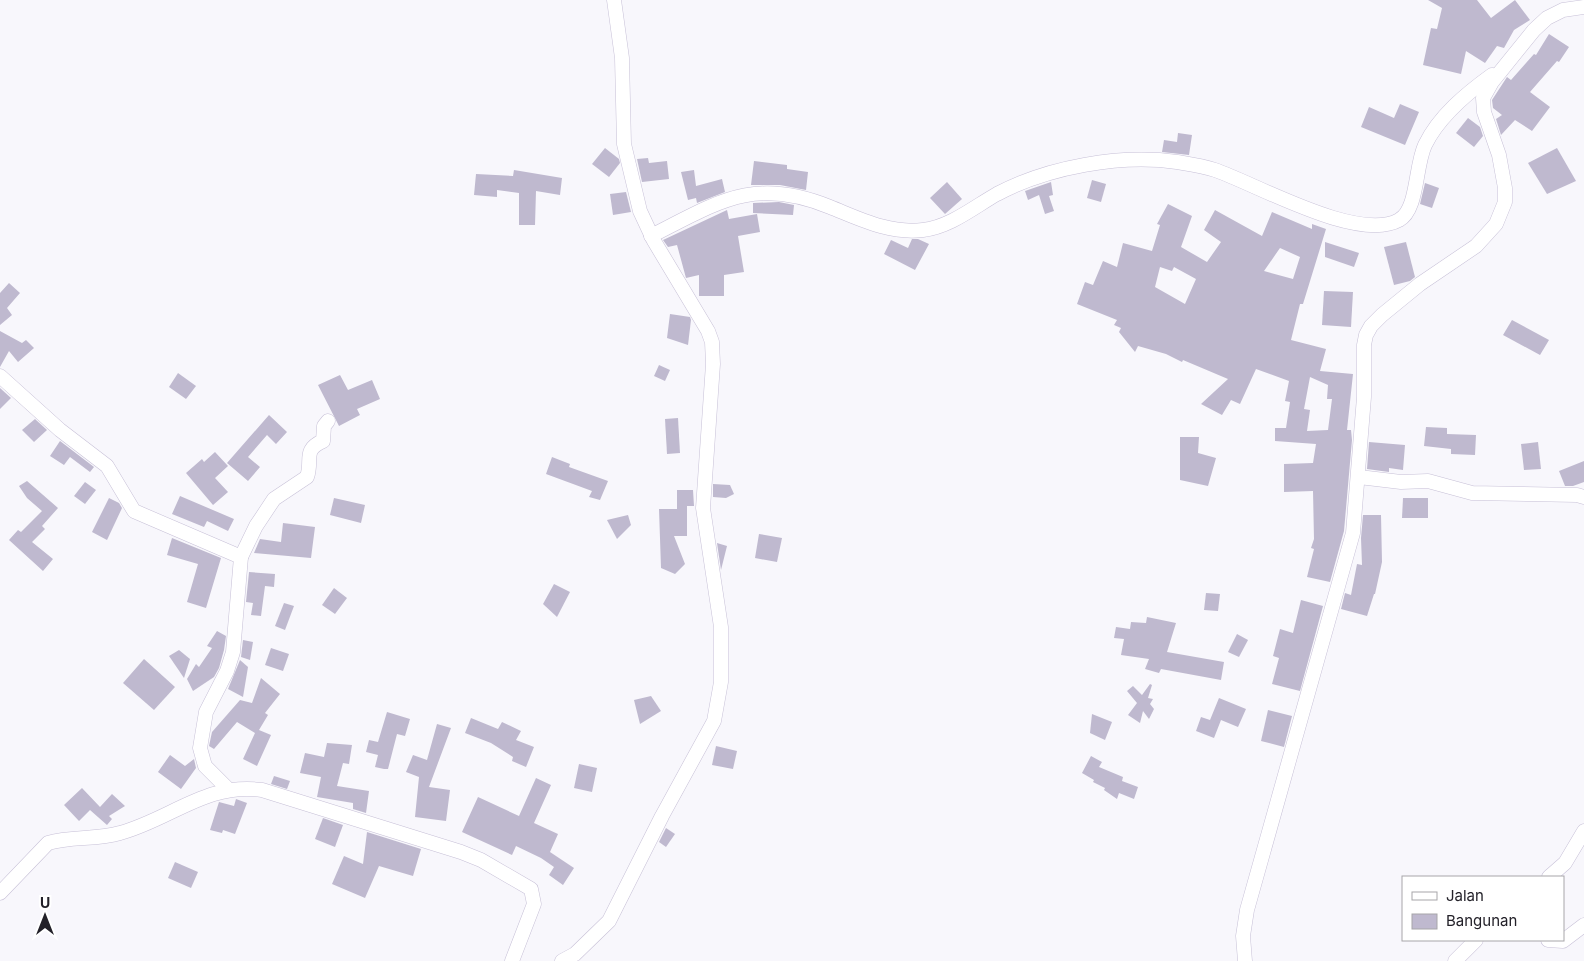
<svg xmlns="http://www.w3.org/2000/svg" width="1584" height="961" viewBox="0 0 1584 961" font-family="Inter,sans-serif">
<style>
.building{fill:#bfb9cf;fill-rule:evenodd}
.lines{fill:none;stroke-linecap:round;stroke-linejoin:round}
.street-casing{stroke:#c7c0d7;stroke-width:15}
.street{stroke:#fff;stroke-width:14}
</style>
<rect width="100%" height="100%" fill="#f8f7fc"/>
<g class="building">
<polygon points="1428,0 1477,0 1491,18 1515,0 1530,20 1514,30 1504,48 1497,46 1485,63 1466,51 1461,74 1423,65 1431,28 1437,29 1442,8"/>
<polygon points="1549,34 1569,47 1559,62 1557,61 1530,92 1550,107 1532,131 1515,120 1501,135 1496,119 1502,115 1493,108 1492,100 1507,77 1511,80 1534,54 1536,55"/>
<polygon points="1400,104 1419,112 1405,145 1361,127 1369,107 1394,118"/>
<polygon points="1468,118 1480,127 1483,136 1474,147 1456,133"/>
<polygon points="1178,133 1192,135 1189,155 1162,152 1164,140 1177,142"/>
<polygon points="605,148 619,159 620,163 609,177 592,164"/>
<polygon points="1557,148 1576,181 1547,194 1528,163"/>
<polygon points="648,158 649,163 667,161 669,179 642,182 637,159"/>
<polygon points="754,161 787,165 787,169 808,172 806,190 780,185 751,185"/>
<polygon points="514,170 562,178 560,195 536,191 535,225 519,225 519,193 497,190 497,197 474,195 476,174 513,176"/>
<polygon points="694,170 696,186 722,179 725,192 697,203 696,198 688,200 681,172"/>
<polygon points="1092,180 1106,184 1101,202 1087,198"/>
<polygon points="947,182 962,199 945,214 930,198"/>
<polygon points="1051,182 1053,195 1049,196 1054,211 1045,214 1039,195 1028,200 1025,191"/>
<polygon points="1425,183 1439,188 1432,208 1420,204"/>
<polygon points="626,192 631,212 613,215 610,194"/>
<polygon points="779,202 794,205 793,215 753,213 753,203"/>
<path d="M1168 204 1192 216 1181 247 1207 262 1221 242 1204 230 1215 210 1262 236 1272 212 1312 229V224L1326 229 1303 304H1300L1291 340 1326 349 1320 371 1353 374 1347 430H1351L1352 440 1344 531 1330 582 1307 577 1314 549 1311 548 1314 539 1313 491 1284 492V464L1313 463 1316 444 1275 441V428H1286L1290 402 1285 401 1289 381 1256 369 1240 404 1231 400 1222 415 1201 404 1228 379 1183 360 1182 362 1166 354 1138 346 1135 352 1119 332 1121 328 1114 325 1117 320 1077 304 1085 282 1093 285 1103 261 1117 267 1123 243 1152 251 1160 225 1157 224ZM1280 248 1300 257 1293 279 1264 271ZM1160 267 1172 271 1174 267 1196 279 1185 304 1155 287ZM1310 377 1328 385 1327 399H1332L1328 430 1307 431 1310 410 1304 409Z"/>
<polygon points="727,210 729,219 757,214 760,232 738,236 744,272 724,275 724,296 699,296 699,275 686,278 677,245 668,247 663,240"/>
<polygon points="912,239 918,239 929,244 915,270 884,254 891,240 908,248"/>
<polygon points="1325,242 1359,253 1354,267 1325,257"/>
<polygon points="1406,242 1415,277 1410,281 1394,285 1384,247"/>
<polygon points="9,283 20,293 7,308 12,315 0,325 0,293"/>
<polygon points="1324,291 1353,292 1351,327 1322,325"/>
<polygon points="670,314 690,317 691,320 688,345 667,338"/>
<polygon points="1512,320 1549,340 1540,355 1503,335"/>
<polygon points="0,331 22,343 26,340 34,348 18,362 9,351 0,367"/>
<polygon points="659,365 670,370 665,381 654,376"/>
<polygon points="178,373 196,386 186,399 169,387"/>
<polygon points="340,375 348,390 372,380 380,399 357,409 360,415 339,426 318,385"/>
<polygon points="0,388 11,398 0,409"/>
<polygon points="269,415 287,432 276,444 267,435 248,457 260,467 248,481 227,463"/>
<polygon points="678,418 680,453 667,454 665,419"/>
<polygon points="35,419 47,430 34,442 22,430"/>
<polygon points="1426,427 1447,428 1447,434 1476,435 1475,455 1451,454 1451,449 1424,446"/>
<polygon points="1180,437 1199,437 1198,453 1216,458 1208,486 1180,480"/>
<polygon points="60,441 94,467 90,472 70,457 64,465 50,456"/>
<polygon points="1369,442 1405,445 1403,470 1389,468 1389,472 1367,469"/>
<polygon points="1538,442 1541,469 1524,470 1521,444"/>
<polygon points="215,452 228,466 215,478 228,492 213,505 186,473 202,459 204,462"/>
<polygon points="552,457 570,464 569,467 608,481 600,500 589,497 592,491 546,474"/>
<polygon points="1584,461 1584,482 1573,486 1565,486 1559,471"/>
<polygon points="27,481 58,508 42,526 45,529 32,542 53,559 43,571 9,540 18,530 21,532 42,511 27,498 19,486"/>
<polygon points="85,482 96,490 85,504 74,496"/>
<polygon points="713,484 730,485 734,494 726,498 713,497"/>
<polygon points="677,490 693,490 694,506 687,506 687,536 674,536 685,564 675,574 661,568 659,509 677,509"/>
<polygon points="180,496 234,519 228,531 207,521 204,527 172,514"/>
<polygon points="109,498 119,503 122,508 107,540 92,532"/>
<polygon points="334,498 365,505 361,523 330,515"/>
<polygon points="1403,498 1428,498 1428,518 1402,518"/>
<polygon points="628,515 631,525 617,539 607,520"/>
<polygon points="1363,515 1381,515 1382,562 1375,594 1374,594 1367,616 1341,609 1345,593 1351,595 1357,564 1362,565 1361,538"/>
<polygon points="283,523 315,527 311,558 254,553 260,539 281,542"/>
<polygon points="759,534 782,538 777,562 755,558"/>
<polygon points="172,538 221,558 206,608 187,602 198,564 167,555"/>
<polygon points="717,543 727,546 721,570"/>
<polygon points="249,572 275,574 274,587 265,586 261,616 251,615 253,603 246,602"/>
<polygon points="554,584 570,592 557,617 543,604"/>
<polygon points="334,588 347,598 335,614 322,605"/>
<polygon points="1206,593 1220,594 1218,611 1204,610"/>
<polygon points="1301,600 1323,606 1300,691 1272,684 1279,658 1273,656 1280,629 1293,633"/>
<polygon points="284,603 294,606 285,630 275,626"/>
<polygon points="1147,617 1176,623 1167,652 1224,662 1221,680 1161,669 1159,673 1145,669 1149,659 1121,655 1124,639 1114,638 1116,627 1130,629 1131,622 1146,623"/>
<polygon points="217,631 226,636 224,650 219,668 214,677 193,691 187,679 196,664 199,667 212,648 207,646"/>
<polygon points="1237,634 1248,640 1239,657 1228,652"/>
<polygon points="243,640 253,642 250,660 241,657"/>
<polygon points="271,648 289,654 283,671 265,665"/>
<polygon points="179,650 190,659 184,678 169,656"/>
<polygon points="144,659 175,687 154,710 123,683"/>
<polygon points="240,660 248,667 243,697 228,689"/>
<polygon points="261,678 280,694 265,713 268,715 259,730 271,735 257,766 243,759 255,733 237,722 214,749 209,746 212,732 240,700 252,703"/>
<polygon points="1150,684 1152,685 1148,698 1153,699 1150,704 1154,709 1149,719 1143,711 1140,723 1128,715 1137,703 1127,691 1133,686 1142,695"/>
<polygon points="651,696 661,711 640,724 634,700"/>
<polygon points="1219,698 1246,709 1238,727 1221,720 1214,738 1196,731 1201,717 1210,720"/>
<polygon points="1268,710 1292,716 1284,747 1261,741"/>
<polygon points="387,712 410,719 405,736 397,734 388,769 384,769 375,767 378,755 366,752 369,740 378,742"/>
<polygon points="1092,714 1112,722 1105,740 1090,733"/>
<polygon points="471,718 498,729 502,722 521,731 516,740 534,747 526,767 512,761 513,757 491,743 465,733"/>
<polygon points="437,724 451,728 429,787 450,790 446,821 415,817 419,777 406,772 413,755 427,760"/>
<polygon points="327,743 352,745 349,764 343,763 337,786 369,791 366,813 353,809 353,803 317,797 321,777 300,773 305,753 324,757"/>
<polygon points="716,746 737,751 733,769 712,765"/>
<polygon points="170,755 185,766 194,759 196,768 181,789 158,772"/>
<polygon points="1091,756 1102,762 1099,767 1123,777 1122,781 1138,787 1134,799 1119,793 1117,799 1104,790 1105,788 1093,782 1094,780 1082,773"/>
<polygon points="579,764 597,768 592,792 574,788"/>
<polygon points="274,776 290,781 287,789 271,784"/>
<polygon points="536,778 551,785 534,823 558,834 550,852 574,868 563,885 549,875 554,867 541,858 516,846 512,855 462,832 478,797 519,816"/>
<polygon points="82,788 100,807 112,794 125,806 109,816 112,819 107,825 90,810 79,821 64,805"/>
<polygon points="236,799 247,803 235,834 223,830 222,833 210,830 219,802 234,806"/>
<polygon points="323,818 343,825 335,847 315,839"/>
<polygon points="666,828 675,834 666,847 659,842"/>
<polygon points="367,832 421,849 413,876 379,866 365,898 332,884 344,856 363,864"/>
<polygon points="175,862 198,872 191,888 168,878"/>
</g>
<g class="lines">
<defs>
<g id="street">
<path d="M651 236C718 202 754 176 830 207 860 219 889 234 923 230 950 227 974 207 997 194 1048 167 1120 154 1177 162 1189 164 1203 166 1215 170 1256 184 1358 243 1399 220 1418 210 1415 166 1425 145 1439 116 1467 93 1492 75"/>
<polyline points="0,376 60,430 107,466 134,511 241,557 233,652 227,671 206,712 200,748 205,766 228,789"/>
<polyline points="1359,477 1401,482 1428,481 1472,493 1577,495 1584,497"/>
<path d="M241 557 256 526 274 499 307 477C313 460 302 450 323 441L324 426 328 421"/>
<polyline points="1549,877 1565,863 1584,831"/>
<path d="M0 893 48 843C71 836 97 840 120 833 171 819 207 782 262 790L461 852 481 860 531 889 534 904 512 961"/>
<polyline points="1548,940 1563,941 1584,925"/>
<polyline points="562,961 575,954 609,921 662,816 714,721 721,682 721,627 703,508 713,364 712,342 708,331 654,241 640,211 624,144 622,58 614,0"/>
<polyline points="1245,961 1243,936 1247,910 1353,533 1364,397 1364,345 1366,335 1371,326 1382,315 1420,284 1476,246 1496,224 1505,202 1505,188 1499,155 1484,112 1483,98 1492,82 1534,30 1547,18 1563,10 1584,7"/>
<polyline points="1455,961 1476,940"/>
</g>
</defs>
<use href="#street" class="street-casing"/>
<use href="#street" class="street"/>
</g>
<rect x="1402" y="876" width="162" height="65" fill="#ffffff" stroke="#a7a6a9"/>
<rect x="1412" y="892" width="25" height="8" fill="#ffffff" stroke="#a7a6a9"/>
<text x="1446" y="901" font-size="15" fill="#232129">Jalan</text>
<rect x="1412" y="914" width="25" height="15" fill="#bfb9cf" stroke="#a7a6a9"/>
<text x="1446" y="926" font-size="15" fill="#232129">Bangunan</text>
<g transform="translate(45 916)" stroke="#ffffff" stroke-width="4" paint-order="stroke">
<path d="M0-4L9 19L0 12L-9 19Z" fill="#232129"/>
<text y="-8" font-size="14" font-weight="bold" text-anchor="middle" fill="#232129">U</text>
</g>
</svg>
